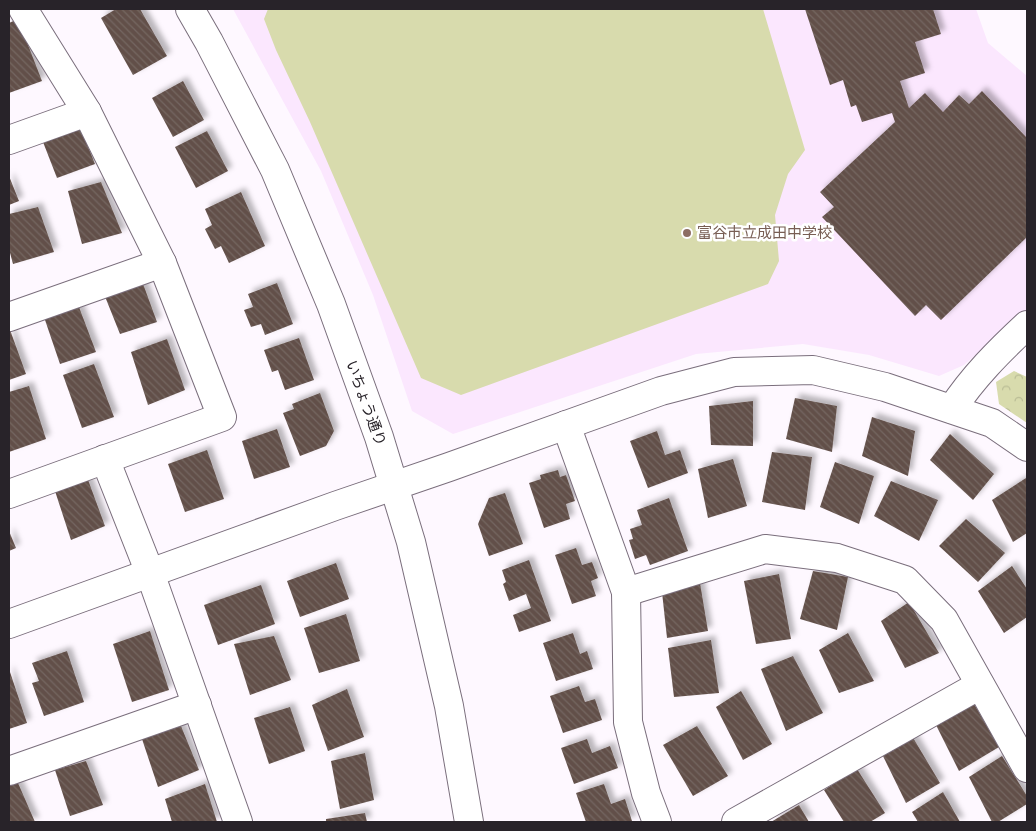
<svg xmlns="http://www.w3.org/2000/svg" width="1036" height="831" viewBox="0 0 1036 831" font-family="'DejaVu Sans','Noto Sans JP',sans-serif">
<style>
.built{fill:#fbe7fe}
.park{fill:url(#park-crowns)}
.pitch{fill:#d8dbad}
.building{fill:url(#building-back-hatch);filter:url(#shadow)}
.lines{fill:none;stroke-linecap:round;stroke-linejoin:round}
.street-casing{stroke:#7a6e7c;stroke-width:30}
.secondary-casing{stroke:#7a6e7c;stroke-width:30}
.street{stroke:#fff;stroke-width:28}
.secondary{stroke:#fff;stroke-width:28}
.education-dot{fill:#8d6e63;stroke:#fff;stroke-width:2}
.labels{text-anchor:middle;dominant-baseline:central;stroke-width:5;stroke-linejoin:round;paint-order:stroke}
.education-label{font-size:15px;fill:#785e54;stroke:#fff;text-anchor:start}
.street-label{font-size:15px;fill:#282329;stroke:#fff}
</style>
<defs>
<pattern id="park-crowns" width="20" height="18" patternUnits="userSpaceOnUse" patternTransform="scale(1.25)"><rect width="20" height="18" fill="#d8dbad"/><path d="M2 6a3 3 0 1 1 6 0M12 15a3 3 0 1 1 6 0" fill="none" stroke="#b9bc95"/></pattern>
<pattern id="building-back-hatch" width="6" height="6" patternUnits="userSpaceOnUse" patternTransform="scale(1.25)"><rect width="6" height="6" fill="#625049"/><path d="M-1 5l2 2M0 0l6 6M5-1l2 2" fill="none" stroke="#746661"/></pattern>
<filter id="shadow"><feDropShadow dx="4.5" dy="-4.5" stdDeviation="2.5" flood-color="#0004"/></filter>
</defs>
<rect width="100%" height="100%" fill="#fef8ff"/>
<polygon class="built" points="233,9 976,9 988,43 1027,76 1027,310 964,365 939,376 869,355 803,344 696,354 453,434 412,411 373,295 321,171"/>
<polygon class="park" points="1014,371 1027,377 1027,423 999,404 996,382"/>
<polygon class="pitch" points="268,9 763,9 805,150 788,174 775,215 779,261 768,284 461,395 421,378 310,122 276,50 264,19"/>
<g class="building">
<polygon points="116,9 140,9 167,56 133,75 101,18"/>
<polygon points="805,9 933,9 941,34 915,42 925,73 900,81 909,108 925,93 943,112 959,95 969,104 982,91 1027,138 1027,237 941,320 926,305 915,316 822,217 834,207 820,192 895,122 892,113 862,122 856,105 851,107 843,80 830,85"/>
<polygon points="18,19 42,81 9,93 9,23"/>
<polygon points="183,81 204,120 173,137 152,98"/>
<polygon points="80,127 95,164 57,178 43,142"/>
<polygon points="207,131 228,171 196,188 175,147"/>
<polygon points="9,176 19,201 9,205"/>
<polygon points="101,182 122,233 82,244 68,191"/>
<polygon points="241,192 265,246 229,263 221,246 215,249 205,229 212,225 205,209"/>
<polygon points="38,207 54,252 13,264 9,249 9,214"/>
<polygon points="142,281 157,322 120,334 104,294"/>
<polygon points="277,283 293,324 265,335 261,324 251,327 244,310 253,307 248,294"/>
<polygon points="79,307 96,352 60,364 44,317"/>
<polygon points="9,327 26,374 9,380"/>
<polygon points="299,338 314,380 285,390 278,370 272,372 264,350"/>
<polygon points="167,339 185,390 148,405 131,352"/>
<polygon points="94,364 114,417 82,428 63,375"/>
<polygon points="29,386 46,439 9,452 9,392"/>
<polygon points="320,393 334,431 326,446 300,456 283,413 294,409 292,404"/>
<polygon points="795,398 837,406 832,452 786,439"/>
<polygon points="753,401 753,446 711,445 709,406"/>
<polygon points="872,417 915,431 908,476 862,456"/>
<polygon points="277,429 290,467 254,479 242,441"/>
<polygon points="657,431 665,455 680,450 688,473 648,488 630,441"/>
<polygon points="950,434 994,474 973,500 930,460"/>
<polygon points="207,450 224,499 185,512 168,464"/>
<polygon points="772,452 812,457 805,510 762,502"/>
<polygon points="733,459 747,506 708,518 698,469"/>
<polygon points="835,462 874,476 859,524 820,507"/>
<polygon points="558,470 560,477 566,475 575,501 566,504 570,519 544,528 529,483 541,479 540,475"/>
<polygon points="87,477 105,526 71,540 54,488"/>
<polygon points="1026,478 1027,480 1027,533 1013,542 992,500"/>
<polygon points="891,481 938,500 919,541 874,516"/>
<polygon points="505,493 523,544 489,556 478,524 489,498"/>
<polygon points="669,498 688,551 650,565 646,555 635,559 629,540 633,539 630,529 642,525 637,510"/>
<polygon points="966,519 1005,553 978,582 939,546"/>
<polygon points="9,531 16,548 9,551"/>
<polygon points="576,548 582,565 592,562 598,578 591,581 596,596 572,604 555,555"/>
<polygon points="529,560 551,621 519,632 513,615 531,608 526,594 509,601 503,584 506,582 502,570"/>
<polygon points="336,563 349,599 300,617 287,581"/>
<polygon points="1012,566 1027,589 1027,617 1004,633 978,591"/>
<polygon points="813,571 848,577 837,630 800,619"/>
<polygon points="779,574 791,639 756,644 744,581"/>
<polygon points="700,583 708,631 667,638 662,592"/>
<polygon points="261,585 275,624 218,645 204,605"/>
<polygon points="909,602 939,653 905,668 881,621"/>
<polygon points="346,614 360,661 319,673 304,628"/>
<polygon points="150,631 169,690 132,702 113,644"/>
<polygon points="573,633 580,654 587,651 593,669 556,681 543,643"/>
<polygon points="848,633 874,681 839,693 819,650"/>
<polygon points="274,636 291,680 250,695 234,644"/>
<polygon points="711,640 719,693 674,697 668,648"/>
<polygon points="67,651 84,702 44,716 32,683 39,681 32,663"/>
<polygon points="793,656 823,713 786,731 761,669"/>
<polygon points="9,669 27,723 9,729"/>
<polygon points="579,686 585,702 595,699 602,720 563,733 550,696"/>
<polygon points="347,689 364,737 328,751 312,705"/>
<polygon points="741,691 772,744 743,760 716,707"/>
<polygon points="973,702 999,747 959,771 935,723"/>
<polygon points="290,707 305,751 269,764 254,718"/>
<polygon points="181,726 199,770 158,787 142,739"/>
<polygon points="697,726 728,776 693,796 663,745"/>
<polygon points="912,736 940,783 906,803 882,754"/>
<polygon points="587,739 592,753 610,746 618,768 574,784 561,748"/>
<polygon points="365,753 374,800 340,809 331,761"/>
<polygon points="1002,756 1027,796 1027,804 998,822 992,822 969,777"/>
<polygon points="86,761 103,805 70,816 55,770"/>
<polygon points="857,769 885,813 870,822 844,822 824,790"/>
<polygon points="18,783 35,822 9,822 9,786"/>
<polygon points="205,784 217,822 172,822 165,799"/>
<polygon points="604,784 611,804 625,799 632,821 586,822 576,793"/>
<polygon points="943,792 960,822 918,822 912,812"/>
<polygon points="799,805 809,822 771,822"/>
<polygon points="365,813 367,822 326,822 326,819"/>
</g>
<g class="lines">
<defs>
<g id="street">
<polyline points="9,140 87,112"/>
<polyline points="9,317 162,263"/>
<path d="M952 409C973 377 999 351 1027 325"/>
<polyline points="566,425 626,592 628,722 646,793 657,822"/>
<polyline points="105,459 150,573 238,822"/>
<polyline points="9,494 222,417 162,263 87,112 23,9"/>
<polyline points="626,592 765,549 837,558 905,580 944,620 1027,768"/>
<polyline points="9,771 197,705"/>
<polyline points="736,822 980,685"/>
</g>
<g id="secondary">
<polyline points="190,9 209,42 275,170 331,304 379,437 411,542 449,706 469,822"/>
<polyline points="9,624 335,506 449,467 661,391 734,372 813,370 885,387 992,423 1027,447"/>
</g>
</defs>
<use href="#street" class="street-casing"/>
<use href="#secondary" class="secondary-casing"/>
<use href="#street" class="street"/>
<use href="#secondary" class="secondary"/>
</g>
<circle class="education-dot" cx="687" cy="233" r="5"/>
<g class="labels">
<g class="education-label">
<text x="697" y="233">富谷市立成田中学校</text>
</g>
<g class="street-label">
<text transform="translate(366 403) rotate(70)">いちょう通り</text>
</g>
</g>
<rect width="1036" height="831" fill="none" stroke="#282329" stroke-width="20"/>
</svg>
